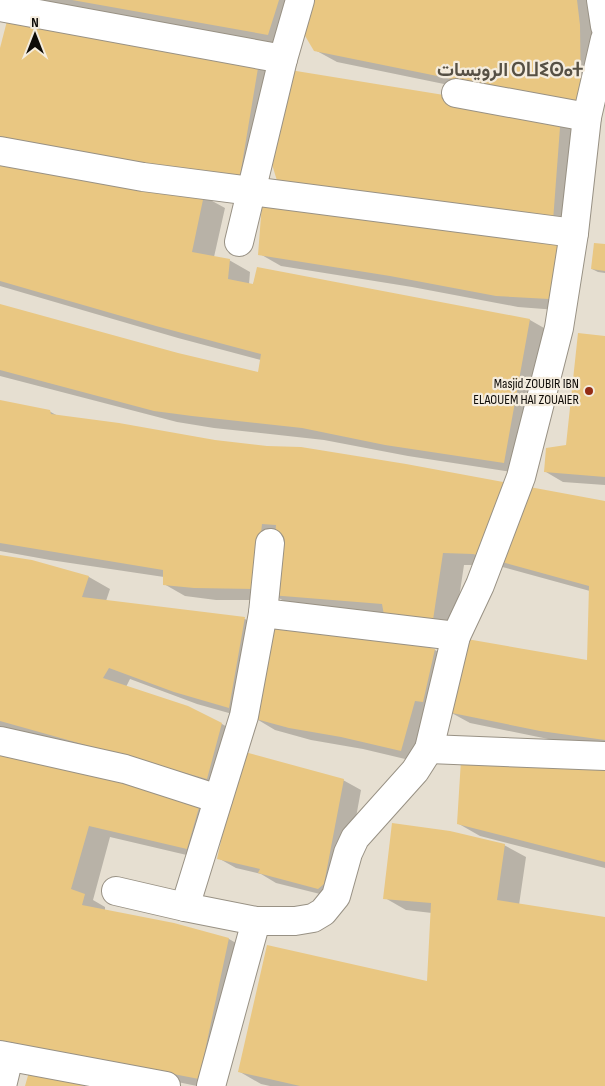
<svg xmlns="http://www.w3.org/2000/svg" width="605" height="1086" viewBox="0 0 605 1086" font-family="'Sofia Sans Condensed',Vazirmatn,'Noto Sans Tifinagh',sans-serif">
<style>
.shadow{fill:#0003}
.building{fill:#e9c782}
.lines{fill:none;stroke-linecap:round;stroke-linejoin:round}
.street-casing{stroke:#989184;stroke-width:30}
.street{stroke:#fff;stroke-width:28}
.poi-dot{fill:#942c14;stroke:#f4ecde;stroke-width:2}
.labels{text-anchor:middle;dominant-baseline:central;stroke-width:4.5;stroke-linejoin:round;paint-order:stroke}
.poi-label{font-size:14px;fill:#0e0b07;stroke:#f4ecde;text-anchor:end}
.district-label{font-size:19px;font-weight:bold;fill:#565044;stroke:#f4ecde}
</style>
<rect width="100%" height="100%" fill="#e6dfd1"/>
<g class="shadow">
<polygon points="34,0 304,0 289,47"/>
<polygon points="312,0 597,0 601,38 602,117 548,108 478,91 337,62 315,50"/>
<polygon points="0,53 258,64 280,76 260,193 0,144"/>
<polygon points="291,72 582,127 574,232"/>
<polygon points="0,161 203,196 225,208 214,257 229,260 250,272 249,284 253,285 258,268 530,320 551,332 525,474 408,456 324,440 214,428 177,422 0,376 0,306 177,355 259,373 261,360 178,338 0,286"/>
<polygon points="605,245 605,273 598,272 592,269"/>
<polygon points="260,254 582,255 570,311 518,307 412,287 281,266"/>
<polygon points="605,337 605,485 563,482 546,472 567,447"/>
<polygon points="0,402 49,411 58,416 605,503 605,748 563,742 470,723 448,711 422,763 363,749 311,740 275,730 253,717 353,633 435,650 457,663 588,662 590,591 495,565 464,565 454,631 385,614 293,606 277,597 276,600 216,600 185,596 164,584 164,577 50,560 0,551"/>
<polygon points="0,556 89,577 110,589 106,601 245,619 266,631 250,719 197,704 130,679 126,687 222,724 243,736 229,790 0,726"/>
<polygon points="0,749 202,798 208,860 110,837 93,900 105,907 105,910 229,939 250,951 221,1086 197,1086 124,1071"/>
<polygon points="605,765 605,868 480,836 459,824"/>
<polygon points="343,780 361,790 342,894 336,898 276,883 261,874 236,868 218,858"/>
<polygon points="504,845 526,857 519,905 605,918 605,1086 270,1086 261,1084 240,1072 428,982 432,913 406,910 385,898"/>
</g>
<g class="building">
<polygon points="72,0 279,0 268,35"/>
<polygon points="311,0 577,0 580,25 581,105 314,51 301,29"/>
<polygon points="7,21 259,62 239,182 0,137 0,48"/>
<polygon points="290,70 561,114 553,221 278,184 271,161"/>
<polygon points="0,160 204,195 192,252 230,259 228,279 253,284 257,267 530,319 504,463 385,445 302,428 192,416 154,411 0,370 0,304 178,353 258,372 261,354 156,326 0,281"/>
<polygon points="262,203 561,242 549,299 496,296 390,276 258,255"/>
<polygon points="594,243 605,244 605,271 591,269"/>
<polygon points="578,333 605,336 605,477 544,472 546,448 566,445"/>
<polygon points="0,400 50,410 51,414 119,423 215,440 267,446 301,447 406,464 605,501 605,740 540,731 447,712 461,638 587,660 589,586 473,554 443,553 433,620 384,615 382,604 270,595 276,525 262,524 255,589 194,588 163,585 163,570 0,543"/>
<polygon points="0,555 32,560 89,576 82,597 245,617 229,708 174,692 109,668 103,678 188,706 222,723 207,779 0,721"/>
<polygon points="271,623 354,632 435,649 423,702 415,701 401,751 341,737 289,728 252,718"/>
<polygon points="0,747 202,797 187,849 89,826 71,889 85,894 82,905 174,923 229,938 199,1079 101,1060 0,1043"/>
<polygon points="241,751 344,779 324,884 318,889 258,873 260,869 217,859"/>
<polygon points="461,760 605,764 605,862 457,824"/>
<polygon points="392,823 450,831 505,844 497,900 605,917 605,1086 300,1086 238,1072 267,945 427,981 431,903 383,899"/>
<polygon points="31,1065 111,1086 25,1086"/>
</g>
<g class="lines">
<defs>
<g id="street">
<polyline points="601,0 605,26"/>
<polyline points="0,7 283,59 300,0"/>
<polyline points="456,93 587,117"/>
<polyline points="0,151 143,177 574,233"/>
<polyline points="239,242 283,59"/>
<polyline points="263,613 456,636"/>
<polyline points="0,741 125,769 218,799"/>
<polyline points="429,749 605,756"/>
<polyline points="116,891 185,907 256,921"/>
<polyline points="185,907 244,716 263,613 270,543"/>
<polyline points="0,1055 166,1086"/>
<polyline points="2,1086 9,1057"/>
<polyline points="211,1086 256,921 295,921 313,918 323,912 336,896 348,853 355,838 415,771 429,749 456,636 480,585 521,477 559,328 574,233 587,117 605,39"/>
</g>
</defs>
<use href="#street" class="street-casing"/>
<use href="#street" class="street"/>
</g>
<circle class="poi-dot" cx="589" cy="391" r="5"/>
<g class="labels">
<g class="poi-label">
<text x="579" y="383">Masjid ZOUBIR IBN<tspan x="579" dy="16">ELAOUEM HAI ZOUAIER</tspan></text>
</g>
<g class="district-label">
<text x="510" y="70">الرويسات ⵔⵡⵉⵙⴰⵜ</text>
</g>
</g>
<g transform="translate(35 35)" stroke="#f4ecde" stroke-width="4" paint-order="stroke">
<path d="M0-4L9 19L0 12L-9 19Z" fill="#0e0b07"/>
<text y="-8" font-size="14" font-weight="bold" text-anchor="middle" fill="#0e0b07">N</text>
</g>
</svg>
